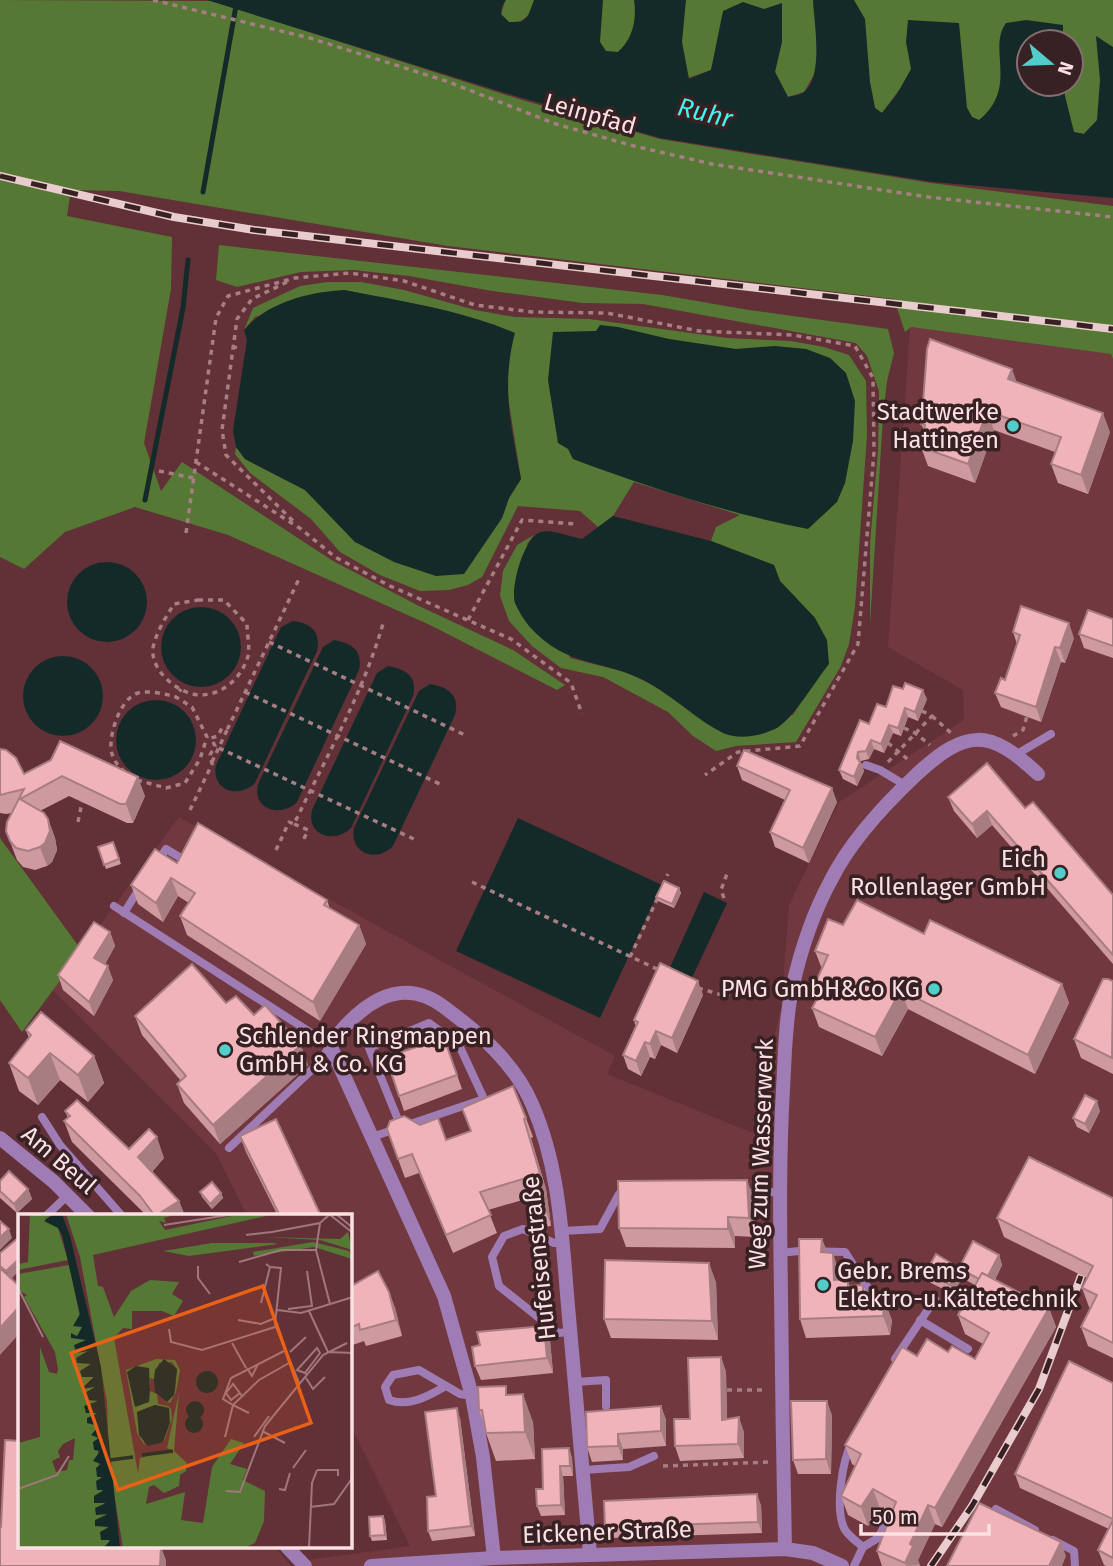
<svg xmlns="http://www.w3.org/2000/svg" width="1113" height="1566" viewBox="0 0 1113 1566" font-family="'Fira Sans',sans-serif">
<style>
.built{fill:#713840}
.green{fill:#557835;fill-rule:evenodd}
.water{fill:#142a29}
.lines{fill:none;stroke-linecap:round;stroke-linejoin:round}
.stream{stroke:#142a29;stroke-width:5}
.path{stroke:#a67e83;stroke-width:3.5;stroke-dasharray:5 5;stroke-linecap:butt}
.lane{stroke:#9f7cb4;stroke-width:8}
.street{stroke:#9f7cb4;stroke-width:14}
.rail-casing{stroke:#e9ccce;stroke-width:8}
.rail{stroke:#382123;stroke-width:5;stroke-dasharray:16;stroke-linecap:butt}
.wall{fill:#ce9a9f}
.shaded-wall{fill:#a87d82}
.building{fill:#f0b3b9;stroke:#a87d82;stroke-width:2}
.poi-dot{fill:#53cdc9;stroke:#382123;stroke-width:2.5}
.labels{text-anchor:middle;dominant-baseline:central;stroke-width:7;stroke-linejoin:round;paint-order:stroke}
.street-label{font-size:24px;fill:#fbe1e3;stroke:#382123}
.poi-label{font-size:24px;fill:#fbe1e3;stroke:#382123;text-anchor:end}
.water-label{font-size:26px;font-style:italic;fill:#46f4ef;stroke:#382123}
.inset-river{fill:none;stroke:#142a29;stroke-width:3.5}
.inset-road{fill:none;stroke:#9f777c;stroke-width:2}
.view{fill:#e96017;fill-opacity:0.15;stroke:#e96017;stroke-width:3.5}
.inset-edge{fill:none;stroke:#fbe1e3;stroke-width:3.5}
</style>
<rect width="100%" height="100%" fill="#623037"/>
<g class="built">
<polygon points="910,327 1112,354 1113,359 1113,1566 297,1566 307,1560 410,1546 350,1424 350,1216 247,1216 216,1153 53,990 179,817 615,1056 607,1074 753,1133 781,1007 789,905 839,802 964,720 963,690 888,647"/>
<polygon points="0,1256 19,1280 19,1547 275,1547 291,1566 0,1566"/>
</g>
<g class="green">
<polygon points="0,0 212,1 522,100 660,139 931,183 1113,206 1113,359 1111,354 911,327 905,332 894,299 448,246 119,191 71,190 67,216 172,237 171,289 144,443 161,491 182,462 333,561 419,606 513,650 565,685 557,690 430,625 228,535 135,507 65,532 24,569 0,557"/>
<path d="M501 0H1113V130L1091 126 1084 134 1074 132 1071 123 994 108 980 121 972 117 967 108 899 90 882 113 875 108 870 84 815 73 804 92 788 97 775 72 776 65 716 53 711 70 688 78 631 35 629 43 618 52H606L600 42 532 8C526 20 522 22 509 22L501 15 505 1ZM1029 42H1071V84H1029Z"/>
<polygon points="219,245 662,295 749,310 888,329 894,353 887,381 883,417 870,624 870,543 878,451 879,391 867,356 856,343 643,304 583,303 492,291 409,276 353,270 301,272 237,287 216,280"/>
<polygon points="327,282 361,282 404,290 475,310 515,317 589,319 727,338 791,341 824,347 849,355 866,381 867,435 855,607 849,644 841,666 796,742 736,746 716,751 693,736 668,712 603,677 561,668 532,646 509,621 500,596 503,571 517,545 534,535 527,544 570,658 625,672 651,684 724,733 793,715 808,691 815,618 780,581 774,565 711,541 716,527 740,515 634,482 613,516 598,527 580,511 518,506 482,577 468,585 449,590 420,591 380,575 340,552 311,519 250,473 235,454 236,447 245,459 305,490 355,542 463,574 502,518 509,498 521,479 506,384 510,352 496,325 431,307 344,290 255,317 244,330 253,308 300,286"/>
<polygon points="0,838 82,951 22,1032 0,1000"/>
</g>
<g class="water">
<path d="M207 0H506L502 6 501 14 509 22H521L528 16 534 0H603L600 42 606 51 618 52C633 39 637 19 634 0H686L682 42 689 79 711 70 723 11 743 2 764 9 782 3V42L775 72 788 97C792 96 800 95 804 92 824 76 814 23 813 0H854L865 19 870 82 875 108 882 113 897 94 911 69 906 42 908 20 959 23 967 108 972 117 979 120C1019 87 987 49 1006 23L1026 20 1063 25V42H1029V84H1064L1065 96 1074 132 1084 134 1097 120 1100 80 1096 36 1113 47V198L933 182 660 138 512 95Z"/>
<path d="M344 290C401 301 461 310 515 333 501 385 511 427 521 479L509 498 502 518 464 574 436 576 394 562 355 542 305 490 245 459 236 447 233 430 247 340 244 330C268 302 309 292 344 290Z"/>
<path d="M600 325 618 327 669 339 736 349 775 346 806 349 830 358 846 373 855 401 853 441 845 483 837 502 808 529C727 513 650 488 573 459L568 449 558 443 548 380 553 332 596 331Z"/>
<path d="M613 516 711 541 774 565 780 581 815 618 827 640 829 664C816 680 791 722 775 729 760 736 739 740 723 733 700 722 675 698 652 685 608 658 567 670 529 626 524 620 518 610 515 603 510 588 524 536 541 532 552 529 570 537 582 539Z"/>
<circle cx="107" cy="602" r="40"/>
<circle cx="201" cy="647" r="40"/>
<path d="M293 621C311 623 321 632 317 651L255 783C239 799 211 791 216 765L281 627Z"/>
<path d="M334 640C352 643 363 651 359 670L297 802C281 818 252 810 258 784L323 647Z"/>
<circle cx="63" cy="696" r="40"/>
<path d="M388 666C406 669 418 677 413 696L351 828C335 844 306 836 312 810L377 673Z"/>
<path d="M430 684C448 687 460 695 455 715L393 846C377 863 349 854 354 828L419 691Z"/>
<circle cx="156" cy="740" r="40"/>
<polygon points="518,818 662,885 600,1018 456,951"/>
<polygon points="704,892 727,903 690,982 668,972"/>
</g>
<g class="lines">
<g class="stream">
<polyline points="203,192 237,0"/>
<polyline points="145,500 183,308 188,260"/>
</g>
<g class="path">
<polyline points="153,0 310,38 446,81 556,124 634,146 712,164 928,197 1113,217"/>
<polyline points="287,282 252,299 237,319 222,430 226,455 294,522"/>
<polyline points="232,347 240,348"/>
<polyline points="196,462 301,529 335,557 390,586 511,639 571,683 582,714"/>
<polyline points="159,471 193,478"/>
<polyline points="186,533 216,318 228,296 295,278 350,273 404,281 475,305 533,312 607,313 699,331 793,335 855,346 873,378 874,452 858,644 800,746 738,752 705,775"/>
<path d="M198 600H224L247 624C247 634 250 647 248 656 242 677 224 694 202 695 180 696 150 671 153 648 156 632 166 617 174 604Z"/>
<polyline points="468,620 522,520 576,524"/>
<polyline points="269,642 467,736"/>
<polyline points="245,692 444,786"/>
<polyline points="932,716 951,733"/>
<polyline points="904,728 915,733 930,745"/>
<polyline points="1013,736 1023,730 1027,716"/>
<polyline points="888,743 911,762"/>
<polyline points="219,748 418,841"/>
<polyline points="212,762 228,728"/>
<polyline points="888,762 932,716 922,711"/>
<path d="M125 772C119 767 114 761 112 754 107 738 120 698 138 693 150 690 165 694 176 697"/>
<polyline points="137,780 166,788 185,783 200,759 207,737 192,707 176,697 181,689"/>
<polyline points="190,810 212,764 210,755 215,746 211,738 218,736 222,728 228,728 299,579"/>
<polyline points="78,822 82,802"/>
<polyline points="294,824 308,830 303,841"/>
<path d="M276 850 289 822 294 824C326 757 364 692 384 620"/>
<polyline points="472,882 659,970"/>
<polyline points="663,885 668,874"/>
<polyline points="724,898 721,890 728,871"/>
<polyline points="630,957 659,895"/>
<polyline points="698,988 729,997"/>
<polyline points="727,1390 766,1390"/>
<polyline points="663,1466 771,1462"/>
</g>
<g class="lane">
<polyline points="1017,754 1051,734"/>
<polyline points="866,765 880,770 905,785"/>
<polyline points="158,861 166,849 186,861"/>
<polyline points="114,906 330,1045 320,1062 229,1148"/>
<polyline points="124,913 139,889"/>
<polyline points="42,1117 60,1145 122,1216"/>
<polyline points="372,1137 484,1099 459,1045 429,1023 369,1048 401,1127"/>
<polyline points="743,1193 779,1192"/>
<polyline points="46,1216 68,1195"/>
<polyline points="562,1231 600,1229 619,1194 629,1194"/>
<polyline points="563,1242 554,1243 523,1229 504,1236 492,1257 499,1286 558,1333 571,1332"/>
<polyline points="780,1253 799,1251 845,1252 870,1291"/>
<polyline points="920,1320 968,1349"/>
<polyline points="895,1359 935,1299"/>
<polyline points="575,1382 606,1380 606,1406"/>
<path d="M444 1387C427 1397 408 1407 389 1400L385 1387 393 1375 419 1370 460 1394 472 1396"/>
<path d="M852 1442C842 1461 835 1508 844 1528 847 1535 857 1542 863 1547L854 1566"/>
<polyline points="583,1470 629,1467 654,1456"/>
<polyline points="996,1509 1035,1530"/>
<polyline points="1053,1540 1074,1551 1075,1566"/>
<polyline points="863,1547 878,1538 888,1519"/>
</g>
<g class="street">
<polyline points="0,1138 54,1182 88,1216"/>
<polyline points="287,1547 305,1566"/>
<path d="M785 1549C783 1464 782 1380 781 1295 780 1226 779 1158 783 1089 785 1056 785 1022 792 989 800 953 813 913 831 880 851 840 885 804 917 774 966 729 989 728 1038 774"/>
<path d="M494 1558 483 1457 472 1396 444 1296 330 1045C357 1008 398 972 444 1007 479 1033 514 1062 532 1104 560 1168 562 1237 568 1306 576 1389 583 1472 590 1554"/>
<polyline points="371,1566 494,1558 785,1549 813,1553 842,1566"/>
</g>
<defs>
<g id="rail">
<polyline points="0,176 174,217 254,230 1113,329"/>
<polyline points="931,1566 972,1506 1039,1389 1081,1276"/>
</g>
</defs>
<use href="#rail" class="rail-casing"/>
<use href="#rail" class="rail"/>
</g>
<g class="wall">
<polygon points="1016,382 1110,432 1088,494 1058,483 1051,464 1055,452 994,430 975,483 928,466 921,447 924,430 921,424 924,418 922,413 924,407 923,403"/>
<polygon points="1113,619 1113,658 1084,648 1079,634"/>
<polygon points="1013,632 1074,638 1065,663 1061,662 1041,722 1001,707 995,693 1005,680 1017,644"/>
<polygon points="927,699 918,721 908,717 901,736 893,733 884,753 874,749 869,759 861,761 861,763 864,771 857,786 843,779 839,770 869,724"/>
<polygon points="0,749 24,774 51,760 145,796 133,823 127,823 69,796 40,811 48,819 55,838 57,850 52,862 47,866 35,870 23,867 17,860 6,831 12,813 6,814 0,813"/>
<polygon points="737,766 837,802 809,863 775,847 770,832 785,800 742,780"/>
<polygon points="948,797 1025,808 1113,895 1113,964 992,825 977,838 954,811"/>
<polygon points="113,842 121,864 106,869 98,847"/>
<polygon points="177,863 327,900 330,909 359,925 366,944 320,1021 187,935 180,916 189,903 178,896 163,922 138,904 131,885"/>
<polygon points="679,888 681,893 674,908 658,901 656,897"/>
<polygon points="843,925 924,934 1062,984 1069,1003 1035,1074 908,1009 882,1056 819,1027 812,1008 819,995 815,984 822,969 815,951"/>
<polygon points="110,932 115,946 105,964 113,980 94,1016 63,990 58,975"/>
<polygon points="1113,981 1113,1074 1081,1058 1074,1039"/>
<polygon points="703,995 677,1053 661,1045 655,1059 650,1057 641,1076 628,1069 623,1055 636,1027 634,1020"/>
<polygon points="226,1003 254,1015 308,1065 220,1144 184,1103 177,1084 181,1081 142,1035 135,1016"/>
<polygon points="26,1030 94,1056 104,1083 88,1102 60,1080 38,1105 19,1091 9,1063 29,1038"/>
<polygon points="444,1038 462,1089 404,1111 386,1057"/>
<polygon points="65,1111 129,1149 164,1158 152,1172 179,1201 185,1216 147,1216 72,1142 64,1121 68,1118"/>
<polygon points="1100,1111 1089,1133 1077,1127 1073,1118"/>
<polygon points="526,1118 533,1137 531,1138 546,1189 551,1226 537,1228 531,1210 529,1198 488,1210 497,1233 453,1253 419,1173 405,1178 398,1159 446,1140"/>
<polygon points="240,1136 321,1216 278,1216 246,1152"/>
<polygon points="0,1181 28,1189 32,1199 17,1213 0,1198"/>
<polygon points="200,1192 221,1193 223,1198 212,1209 202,1197"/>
<polygon points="1113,1198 1113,1358 1088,1346 1081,1327 1091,1308 1089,1307 1082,1288 1087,1278 1004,1237 997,1218"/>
<polygon points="754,1199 756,1237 735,1236 735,1248 626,1247 619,1228"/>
<polygon points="822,1239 827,1252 839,1272 840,1280 851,1286 863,1285 866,1292 892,1320 890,1335 806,1338 800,1319"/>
<polygon points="999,1255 1002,1265 995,1280 1049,1308 1056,1327 942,1527 935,1524 918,1560 920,1566 882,1566 877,1551 891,1515 880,1509 868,1526 848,1515 841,1496 855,1466 852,1464 845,1445 917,1356 948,1352 975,1359 983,1344 965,1334 958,1315 975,1285 962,1278 953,1294 929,1282 926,1272 959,1268"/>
<polygon points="350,1279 353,1285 389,1292 395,1308 402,1336 366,1346 364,1341 350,1346"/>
<polygon points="716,1282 718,1340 611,1338 604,1319"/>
<polygon points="544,1326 550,1341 553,1373 481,1380 475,1366 480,1345"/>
<polygon points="721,1357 726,1372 727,1419 744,1432 744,1458 680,1461 675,1446 690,1419"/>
<polygon points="1113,1383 1113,1566 1106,1566 1104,1565 1098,1550 1109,1529 1020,1488 1015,1474"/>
<polygon points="509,1394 533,1422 535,1459 496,1461 486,1433 484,1424 479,1410"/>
<polygon points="661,1406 666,1420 666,1446 623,1449 623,1460 592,1462 587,1447"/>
<polygon points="832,1415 831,1474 798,1474 793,1460"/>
<polygon points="460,1418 475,1536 432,1541 428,1531 436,1496"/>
<polygon points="569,1448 572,1458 573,1476 563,1476 565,1515 541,1516 537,1506 543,1489"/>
<polygon points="761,1505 762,1533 609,1538 605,1527"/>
<polygon points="383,1516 385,1521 387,1540 372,1541 370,1536"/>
</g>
<g class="shaded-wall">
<polygon points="1012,369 1019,388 1008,379"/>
<polygon points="987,411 994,430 975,483 968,464"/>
<polygon points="1103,413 1110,432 1088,494 1081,475"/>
<polygon points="1069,623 1074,638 1065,663 1060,648"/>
<polygon points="1055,647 1061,662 1041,722 1036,707"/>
<polygon points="923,690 927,699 918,721 915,712"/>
<polygon points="905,708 908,717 901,736 898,728"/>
<polygon points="889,725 893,733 884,753 881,744"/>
<polygon points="871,740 874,749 869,759 866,751"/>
<polygon points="858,752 864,771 857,786 854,777"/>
<polygon points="138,777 145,796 133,823 126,804"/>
<polygon points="832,788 837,802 809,863 803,848"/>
<polygon points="987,811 992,825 977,838 972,824"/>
<polygon points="48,819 55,838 57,850 52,862 47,866 40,847"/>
<polygon points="171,878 178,896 163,922 156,903"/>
<polygon points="679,888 681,893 674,908 672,904"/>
<polygon points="359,925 366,944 320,1021 313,1002"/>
<polygon points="110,932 115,946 100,973 94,958"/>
<polygon points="108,966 113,980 94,1016 89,1002"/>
<polygon points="698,981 703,995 677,1053 672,1038"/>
<polygon points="1062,984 1069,1003 1035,1074 1028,1055"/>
<polygon points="901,990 908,1009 882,1056 875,1037"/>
<polygon points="656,1031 661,1045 655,1059 650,1044"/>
<polygon points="645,1042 650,1057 641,1076 636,1061"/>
<polygon points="301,1045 308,1065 220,1144 213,1125"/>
<polygon points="50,1053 60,1080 38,1105 28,1078"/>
<polygon points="94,1056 104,1083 88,1102 78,1075"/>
<polygon points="1097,1101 1100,1111 1089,1133 1085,1124"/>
<polygon points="524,1119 546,1189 551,1226 545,1208"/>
<polygon points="157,1137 164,1158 146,1178 138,1157"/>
<polygon points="747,1180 754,1199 756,1237 749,1218"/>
<polygon points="28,1189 32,1199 17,1213 14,1204"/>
<polygon points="221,1193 223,1198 212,1209 210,1204"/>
<polygon points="179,1201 185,1216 156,1216"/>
<polygon points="728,1217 735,1236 735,1248 728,1229"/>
<polygon points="9,1229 12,1238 0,1250 0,1237"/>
<polygon points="822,1239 829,1258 821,1252"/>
<polygon points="833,1253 839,1272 841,1299 834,1280"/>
<polygon points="999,1255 1002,1265 989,1292 985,1282"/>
<polygon points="19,1259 19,1271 10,1280 6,1271"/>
<polygon points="709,1263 716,1282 718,1340 712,1321"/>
<polygon points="959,1268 962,1278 953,1294 950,1285"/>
<polygon points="389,1292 395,1308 402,1336 396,1320"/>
<polygon points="885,1301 892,1320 890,1335 883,1316"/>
<polygon points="19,1307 19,1334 0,1355 0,1328"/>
<polygon points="1049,1308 1056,1327 942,1527 935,1508"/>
<polygon points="544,1326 550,1341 553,1373 547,1358"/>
<polygon points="721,1357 726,1372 727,1434 722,1420"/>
<polygon points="523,1394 533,1422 535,1459 525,1432"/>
<polygon points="827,1401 832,1415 831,1474 826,1459"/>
<polygon points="661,1406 666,1420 666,1446 661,1431"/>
<polygon points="457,1408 460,1418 475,1536 471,1526"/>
<polygon points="739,1417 744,1432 744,1458 738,1444"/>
<polygon points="618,1434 623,1449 623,1460 618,1446"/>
<polygon points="569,1448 572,1458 573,1476 570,1466"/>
<polygon points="560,1466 563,1476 565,1515 561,1505"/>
<polygon points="873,1489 880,1509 868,1526 861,1507"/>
<polygon points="757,1494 761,1505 762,1533 758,1522"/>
<polygon points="928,1505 935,1524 918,1560 920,1565 906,1566 905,1563 910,1544"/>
<polygon points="383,1516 385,1521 387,1540 385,1535"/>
<polygon points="1061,1542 1066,1556 1062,1566 1049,1566"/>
<polygon points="161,1547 166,1560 166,1566 160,1566"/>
</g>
<g class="building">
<polygon points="930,339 1012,369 1008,379 1103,413 1081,475 1051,464 1061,437 987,411 968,464 921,447 925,425 921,424 925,414 922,413 926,404 923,403 927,349"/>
<polygon points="1021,606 1069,623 1060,648 1055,647 1036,707 995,693 1001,678 1005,680 1020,635 1013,632"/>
<polygon points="1088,610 1113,619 1113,646 1079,634"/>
<polygon points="905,683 923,690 915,712 905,708 898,728 889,725 881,744 871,740 866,751 858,752 857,758 860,762 854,777 839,770 860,720 869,724 877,704 886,707 893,686 903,689"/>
<polygon points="60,741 138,777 126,804 120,804 62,776 20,799 44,813 48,819 50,831 45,843 40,847 28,851 16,848 10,841 6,831 7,822 24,789 0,795 0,749 6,750 16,758 24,774 51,760"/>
<polygon points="744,750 832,788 803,848 770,832 790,790 737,766"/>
<polygon points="987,763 1025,808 1033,802 1113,895 1113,955 987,811 972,824 948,797"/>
<polygon points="198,823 327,900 324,905 359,925 313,1002 180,916 195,893 171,878 156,903 131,885 155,849 177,863"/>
<polygon points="113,842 119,859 104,865 98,847"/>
<polygon points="664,881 679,888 672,904 656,897"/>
<polygon points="857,900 924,934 930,920 1062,984 1028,1055 901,990 875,1037 812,1008 823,988 815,984 828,955 815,951 828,919 843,925"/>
<polygon points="94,922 110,932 94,958 108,966 89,1002 58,975"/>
<polygon points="660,963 698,981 672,1038 656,1031 650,1044 645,1042 636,1061 623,1055 638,1022 634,1020"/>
<polygon points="192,964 226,1003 236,996 254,1015 265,1005 301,1045 213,1125 177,1084 186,1076 135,1016"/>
<polygon points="1103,979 1108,979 1113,981 1112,1058 1074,1039"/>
<polygon points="41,1012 94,1056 78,1075 50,1053 28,1078 9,1063 31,1035 26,1030"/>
<polygon points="444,1038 457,1075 399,1096 386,1057"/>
<polygon points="513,1086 526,1118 524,1119 539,1170 545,1208 531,1210 526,1178 480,1192 491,1215 446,1235 412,1154 398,1159 387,1129 390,1121 404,1116 420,1125 438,1118 446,1140 471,1131 462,1108"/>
<polygon points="1085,1095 1097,1101 1085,1124 1073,1118"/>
<polygon points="77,1100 129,1149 149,1129 157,1137 138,1157 179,1201 155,1216 140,1196 64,1121 70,1116 65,1111"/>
<polygon points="276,1119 321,1216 280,1216 240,1136"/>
<polygon points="1029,1157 1113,1198 1113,1343 1081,1327 1097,1295 1082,1288 1093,1266 997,1218"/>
<polygon points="9,1171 28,1189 14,1204 0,1191 0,1181"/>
<polygon points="747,1180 749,1218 728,1217 728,1229 619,1228 618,1181"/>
<polygon points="212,1182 221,1193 210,1204 200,1192"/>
<polygon points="0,1221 9,1229 0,1237"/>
<polygon points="18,1238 19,1259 6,1271 0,1266 0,1253"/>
<polygon points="799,1239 822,1239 821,1252 833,1253 834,1280 848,1279 848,1286 863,1285 863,1292 880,1295 885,1301 883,1316 800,1319"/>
<polygon points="973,1241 999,1255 988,1276 982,1273 979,1279 959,1268"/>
<polygon points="936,1254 959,1268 950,1285 926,1272"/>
<polygon points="605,1260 709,1263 712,1321 604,1319"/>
<polygon points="0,1268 19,1286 19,1307 0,1328"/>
<polygon points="378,1271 389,1292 396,1320 360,1330 359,1324 350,1328 350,1279 353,1285"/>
<polygon points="982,1273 1049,1308 935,1508 928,1505 910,1544 913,1546 905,1563 877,1551 896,1502 873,1489 861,1507 841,1496 861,1454 845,1445 902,1347 917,1356 927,1339 948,1352 952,1346 975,1359 989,1333 958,1315"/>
<polygon points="544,1326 547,1358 475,1366 472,1347 480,1345 477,1332"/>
<polygon points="721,1357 722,1420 739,1417 738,1444 675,1446 674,1419 690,1419 688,1358"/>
<polygon points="1069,1361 1113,1383 1113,1519 1015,1474"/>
<polygon points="506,1386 506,1395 523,1394 525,1432 486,1433 482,1410 479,1410 478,1387"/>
<polygon points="791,1401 827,1401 826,1459 793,1460"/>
<polygon points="661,1406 661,1431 618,1434 618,1446 587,1447 586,1412"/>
<polygon points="457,1408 471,1526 428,1531 427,1497 436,1496 425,1412"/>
<polygon points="5,1440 19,1441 19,1547 161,1547 160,1566 0,1566 0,1527 1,1527"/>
<polygon points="569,1448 570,1466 560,1466 561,1505 537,1506 536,1489 543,1489 542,1449"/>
<polygon points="757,1494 758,1522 605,1527 604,1501"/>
<polygon points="979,1503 1061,1542 1049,1566 947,1566"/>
<polygon points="383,1516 385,1535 370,1536 369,1517"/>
<polygon points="1113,1520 1113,1558 1098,1550"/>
</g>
<g class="poi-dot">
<circle cx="1013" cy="426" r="7"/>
<circle cx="1060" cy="873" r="7"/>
<circle cx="934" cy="989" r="7"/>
<circle cx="225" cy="1050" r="7"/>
<circle cx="823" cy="1285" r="7"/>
</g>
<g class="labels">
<g class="street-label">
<text transform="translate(590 114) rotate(16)">Leinpfad</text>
<text transform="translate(761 1154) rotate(-88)">Weg zum Wasserwerk</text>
<text transform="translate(59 1160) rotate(41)">Am Beul</text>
<text transform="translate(539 1258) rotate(-96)">Hufeisenstraße</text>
<text transform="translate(607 1532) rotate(-2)">Eickener Straße</text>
</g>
<g class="poi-label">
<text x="999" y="412">Stadtwerke<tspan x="999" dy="28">Hattingen</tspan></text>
<text x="1046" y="859">Eich<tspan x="1046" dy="28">Rollenlager GmbH</tspan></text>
<text x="920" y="989">PMG GmbH&amp;Co KG</text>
<text x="239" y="1036" text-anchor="start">Schlender Ringmappen<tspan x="239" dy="28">GmbH &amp; Co. KG</tspan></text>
<text x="837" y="1271" text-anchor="start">Gebr. Brems<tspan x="837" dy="28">Elektro-u.Kältetechnik</tspan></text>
</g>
<g class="water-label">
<text transform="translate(705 113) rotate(14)">Ruhr</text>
</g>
</g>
<g transform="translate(18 1214)">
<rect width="334" height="334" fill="#623037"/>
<path d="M12 0H36L27 5 40 14 50 46 0 56V50L10 48ZM48 0H159L146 4 148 9 141 7 147 16 223 0H257L75 41 80 72 85 73 96 103 113 77 132 66 161 68 154 80 165 87 156 102 144 97H114V115L105 114 96 124 120 259 122 244 153 236 149 234 161 178 156 237 169 249 168 257 162 261 161 272 146 279 136 271 131 273 128 290 167 278 163 306 185 309 194 253 213 225 226 229 212 250 229 255 225 266 247 277 246 307 237 329 226 334H105L91 249 89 188 62 43ZM330 18 334 36 302 26 246 23 322 25ZM295 28 331 37 334 45 296 33 236 42 235 38ZM194 29H255L260 30 171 42 145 37ZM51 51 80 188 77 190 81 253 92 334H0V229L22 223V133L31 158 39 160 40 155 37 138 6 83 9 81 0 76V60ZM57 224 55 246H51L49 256 38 258 34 247 42 243 40 237 45 230ZM138 145 157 146 162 156 158 178 152 189 143 187 149 188 157 178 159 155 154 148 141 149 136 165 132 164V177L139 180 140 190 150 192 153 195 154 205 147 225 145 228 151 194 137 191 119 198 127 232 119 219 108 156Z" fill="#557835" fill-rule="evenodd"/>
<path d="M36 0H44L52 22 83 153 102 334H85L93 326H83L82 318 91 313 77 312V306L90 300 78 301 77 294 88 289H76V282L86 276H79L78 267 85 263H79L78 254 83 250 75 247 82 237 76 236 75 228 81 224 73 221 81 212 69 209V204L80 199H68L66 192 80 187 70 186 67 179 77 173 63 175 76 163H64L62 157 73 150 59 149 58 144 70 137 58 139 56 131 68 126 53 124V119L59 122 64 113 55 112 62 100 44 21 40 14 26 7ZM146 145 159 155 156 181 149 188 137 178 136 165 137 156ZM118 152 131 154 132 177 131 188 117 193 109 158ZM178 168a11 11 0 1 1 22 0a11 11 0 1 1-22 0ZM168 196a9 9 0 1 1 18 0a9 9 0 1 1-18 0ZM137 191 151 194 152 209 145 228 130 232 121 221 119 198ZM167 210a9 9 0 1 1 18 0a9 9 0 1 1-18 0Z" fill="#142a29"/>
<path class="inset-river" d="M124 241 155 237M92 246 115 243"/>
<path class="inset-road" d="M311 0 335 19M318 0 335 14M302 9 298 36 312 90M146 11 217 0M254 18 302 9 312 0M228 21 254 18M221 48 263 36H298M180 52V64L192 80M252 53 263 54 257 110 281 169M0 74 25 123M243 89 252 53 248 50M270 95 294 92 289 57M259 96 283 99 335 83M291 97 310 138M220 106 243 110 257 104M151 115 153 128 184 136 257 113M214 129 228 154M266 137 213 164 205 185 215 191 241 166 271 149M272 138 288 123M311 138 335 139M229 154 234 162 240 150M287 159 279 156 299 134 302 139 287 159 290 161M288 164 295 175 307 163M222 179 213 186 208 179 215 170 224 182M244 217 267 229M207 223 215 191 231 199M236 223 251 202M275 254 288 236M299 256H320V262M0 275 39 261 51 242M261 275 267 276 272 259M208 277 222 278 247 212 305 141 329 129M292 293 316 290 335 263M291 334 294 269 299 256"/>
<path class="view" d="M245 72 293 209 100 276 53 139Z"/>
<rect width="334" height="334" class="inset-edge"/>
</g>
<g transform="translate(1050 63) rotate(109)"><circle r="33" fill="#382123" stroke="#866e70" stroke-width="2"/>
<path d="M0-5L12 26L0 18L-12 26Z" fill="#53cdc9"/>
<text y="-10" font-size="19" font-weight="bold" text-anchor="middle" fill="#fbe1e3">N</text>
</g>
<path d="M861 1524v10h128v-10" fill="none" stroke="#fbe1e3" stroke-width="3.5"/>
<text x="872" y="1524" font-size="21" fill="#fbe1e3" stroke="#382123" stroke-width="5" paint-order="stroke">50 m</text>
</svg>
